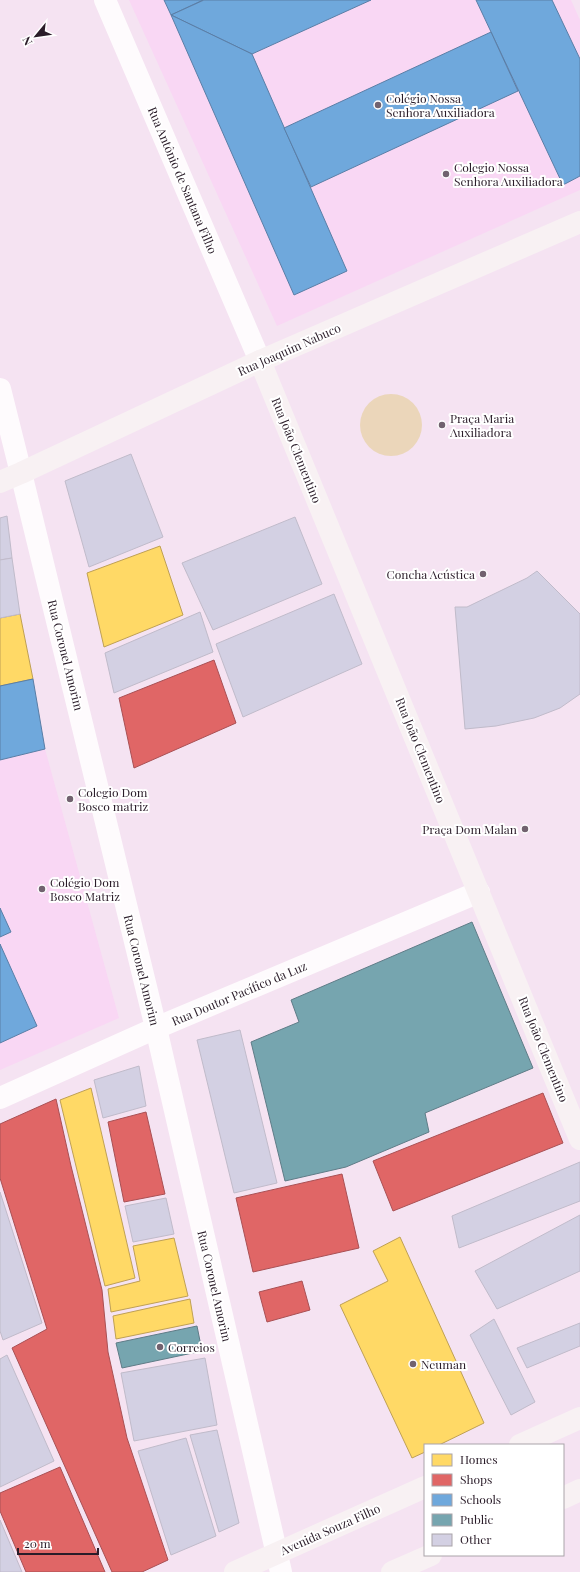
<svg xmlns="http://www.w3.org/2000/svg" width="580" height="1572" viewBox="0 0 580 1572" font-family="'Playfair Display',serif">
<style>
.built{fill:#f9d7f4}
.green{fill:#ebd6ba}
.homes{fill:#ffd966;stroke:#bfa054}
.shops{fill:#e06666;stroke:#a95054}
.schools{fill:#6fa8dc;stroke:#5a7ea6}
.public{fill:#76a5af;stroke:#5f7c87}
.building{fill:#d3d0e3;stroke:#c0bbca}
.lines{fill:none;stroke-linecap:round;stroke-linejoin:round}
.minor{stroke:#fefbfd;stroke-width:22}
.tertiary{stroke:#fefbfd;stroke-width:22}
.secondary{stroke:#f8f1f3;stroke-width:22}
.poi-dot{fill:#71626f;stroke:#fff;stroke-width:1.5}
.labels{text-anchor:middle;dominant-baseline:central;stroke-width:4;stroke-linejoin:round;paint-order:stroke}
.poi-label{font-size:12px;fill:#2a1c29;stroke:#fff;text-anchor:start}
.street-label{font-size:12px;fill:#2a1c29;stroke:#fff}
</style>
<rect width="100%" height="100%" fill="#f5e3f2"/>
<g class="built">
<polygon points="129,0 571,0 580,20 580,190 277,326"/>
<polygon points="45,749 119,1018 0,1070 0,760"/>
</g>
<circle class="green" cx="391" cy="425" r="31"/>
<g class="homes">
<polygon points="160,546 183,615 104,647 87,573"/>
<polygon points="20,614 33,679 0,686 0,618"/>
<polygon points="91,1088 135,1278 105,1286 60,1100"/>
<polygon points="400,1237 484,1423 439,1445 425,1445 425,1452 412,1458 340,1305 388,1281 373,1251"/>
<polygon points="174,1238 188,1296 111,1312 108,1289 140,1281 133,1246"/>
<polygon points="190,1299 194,1323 116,1339 113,1316"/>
</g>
<g class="shops">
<polygon points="214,660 236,723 134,768 119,698"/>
<polygon points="543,1093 563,1143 393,1211 373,1161"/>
<polygon points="56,1099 71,1166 102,1290 108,1352 127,1438 168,1560 142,1572 112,1572 12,1348 47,1329 0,1178 0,1124"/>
<polygon points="146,1112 165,1194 124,1202 108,1122"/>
<polygon points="342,1174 359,1248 253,1272 236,1198"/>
<polygon points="302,1281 310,1310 267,1322 259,1292"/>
<polygon points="60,1467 105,1572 26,1572 0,1511 0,1493"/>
</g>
<g class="schools">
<polygon points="164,0 203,0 171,15"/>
<polygon points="204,0 371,0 252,54 171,15"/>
<polygon points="476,0 552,0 580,59 580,176 563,185"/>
<polygon points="171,15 252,54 347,271 294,295"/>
<polygon points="491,32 518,91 311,187 284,128"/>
<polygon points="33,679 45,749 0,760 0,686"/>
<polygon points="0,908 11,932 0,937"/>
<polygon points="0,944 37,1026 0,1043"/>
</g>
<g class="public">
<polygon points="472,922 533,1068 425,1113 429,1132 346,1167 285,1181 251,1042 299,1022 291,1000"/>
<polygon points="197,1326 202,1351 122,1368 116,1343"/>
</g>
<g class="building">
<polygon points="131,454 163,537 89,567 65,481"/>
<polygon points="7,516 12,558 0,560 0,518"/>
<polygon points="295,517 322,584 213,630 182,563"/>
<polygon points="12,558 20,614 0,618 0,560"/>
<polygon points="537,571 580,614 580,694 560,708 534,718 496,726 465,729 455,607 467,607 527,578"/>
<polygon points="334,594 362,664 243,717 216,644"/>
<polygon points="200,612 213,652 114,693 105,653"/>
<polygon points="240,1030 277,1183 234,1193 197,1040"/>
<polygon points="139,1066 146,1106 103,1118 94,1080"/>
<polygon points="580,1162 580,1201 459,1248 452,1216"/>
<polygon points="0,1192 42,1323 3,1340 0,1331"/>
<polygon points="166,1198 174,1234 133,1242 125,1206"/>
<polygon points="580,1215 580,1271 497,1309 475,1271"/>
<polygon points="494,1319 535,1402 511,1415 470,1335"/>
<polygon points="580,1323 580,1346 527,1368 517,1348"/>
<polygon points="7,1355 54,1461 0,1487 0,1359"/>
<polygon points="205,1358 217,1425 134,1441 121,1373"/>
<polygon points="217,1430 239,1523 219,1532 190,1435"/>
<polygon points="186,1438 216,1536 171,1555 138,1451"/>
<polygon points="0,1520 22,1572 0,1572"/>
</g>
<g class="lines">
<polyline class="minor" points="0,389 21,473"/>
<g class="tertiary">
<polyline points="105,0 260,361"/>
<polyline points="21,473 156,1028 281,1572"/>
<polyline points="0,1098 156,1028 479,892"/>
</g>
<g class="secondary">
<polyline points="260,361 580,1139"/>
<polyline points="0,482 21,473 260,361 580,222"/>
<polyline points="520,1445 580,1418"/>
<polyline points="563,1498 580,1490"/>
<polyline points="235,1572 425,1487"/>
<polyline points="392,1572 431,1555"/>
</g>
</g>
<g class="poi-dot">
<circle cx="378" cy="105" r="4"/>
<circle cx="446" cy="174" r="4"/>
<circle cx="442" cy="425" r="4"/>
<circle cx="483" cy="574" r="4"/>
<circle cx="70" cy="799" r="4"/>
<circle cx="525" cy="829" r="4"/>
<circle cx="42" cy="889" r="4"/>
<circle cx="160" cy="1347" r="4"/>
<circle cx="413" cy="1364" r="4"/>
</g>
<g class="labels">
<g class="poi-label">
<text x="386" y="98">Colégio Nossa<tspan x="386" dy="14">Senhora Auxiliadora</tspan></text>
<text x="454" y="167">Colegio Nossa<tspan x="454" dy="14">Senhora Auxiliadora</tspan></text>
<text x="450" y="418">Praça Maria<tspan x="450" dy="14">Auxiliadora</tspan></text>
<text x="475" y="574" text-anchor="end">Concha Acústica</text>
<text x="78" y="792">Colegio Dom<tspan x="78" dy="14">Bosco matriz</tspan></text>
<text x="517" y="829" text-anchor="end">Praça Dom Malan</text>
<text x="50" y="882">Colégio Dom<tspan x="50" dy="14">Bosco Matriz</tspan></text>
<text x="168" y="1347">Correios</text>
<text x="421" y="1364">Neuman</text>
</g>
<g class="street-label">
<text transform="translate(183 180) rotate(67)">Rua Antônio de Santana Filho</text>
<text transform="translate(289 349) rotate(-24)">Rua Joaquim Nabuco</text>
<text transform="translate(297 450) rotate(68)">Rua João Clementino</text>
<text transform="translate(66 655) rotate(76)">Rua Coronel Amorim</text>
<text transform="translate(421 750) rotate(68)">Rua João Clementino</text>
<text transform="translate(142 970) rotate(76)">Rua Coronel Amorim</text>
<text transform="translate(239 993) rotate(-23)">Rua Doutor Pacífico da Luz</text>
<text transform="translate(544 1049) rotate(68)">Rua João Clementino</text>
<text transform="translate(215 1286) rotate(77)">Rua Coronel Amorim</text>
<text transform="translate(330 1529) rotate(-24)">Avenida Souza Filho</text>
</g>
</g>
<rect x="424" y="1444" width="140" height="112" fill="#ffffff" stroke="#aaa4a9"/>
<rect x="432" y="1454" width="20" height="12" fill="#ffd966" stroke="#aaa4a9"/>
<text x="460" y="1464" font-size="12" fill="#2a1c29">Homes</text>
<rect x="432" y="1474" width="20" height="12" fill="#e06666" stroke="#aaa4a9"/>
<text x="460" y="1484" font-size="12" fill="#2a1c29">Shops</text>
<rect x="432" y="1494" width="20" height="12" fill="#6fa8dc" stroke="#aaa4a9"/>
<text x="460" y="1504" font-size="12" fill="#2a1c29">Schools</text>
<rect x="432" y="1514" width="20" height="12" fill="#76a5af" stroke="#aaa4a9"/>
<text x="460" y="1524" font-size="12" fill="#2a1c29">Public</text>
<rect x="432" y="1534" width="20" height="12" fill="#d3d0e3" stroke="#aaa4a9"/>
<text x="460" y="1544" font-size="12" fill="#2a1c29">Other</text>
<g transform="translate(36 36) rotate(241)" stroke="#ffffff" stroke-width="3" paint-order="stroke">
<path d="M0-3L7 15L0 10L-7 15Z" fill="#2a1c29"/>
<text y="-6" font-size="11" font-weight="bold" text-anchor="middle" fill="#2a1c29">N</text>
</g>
<path d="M18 1548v6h80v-6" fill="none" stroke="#2a1c29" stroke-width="2"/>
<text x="24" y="1548" font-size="12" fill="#2a1c29" stroke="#ffffff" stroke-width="3" paint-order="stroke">20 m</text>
</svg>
